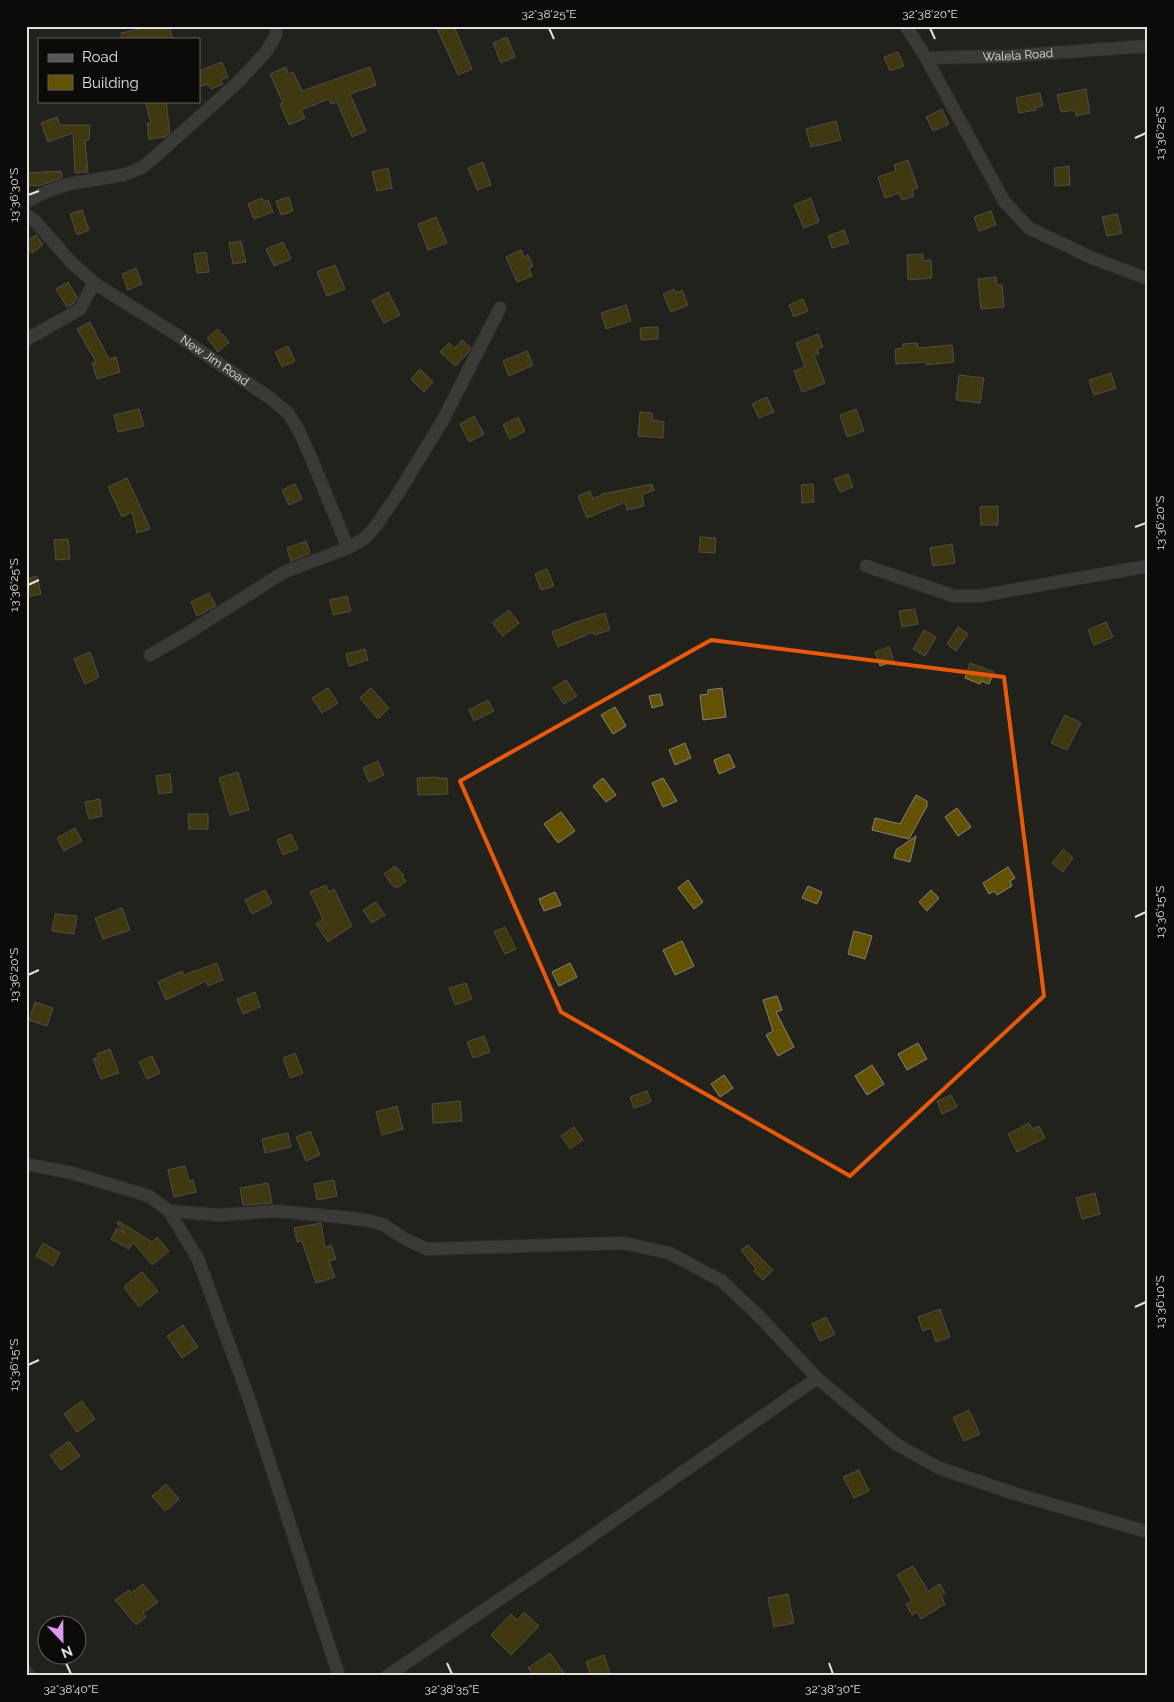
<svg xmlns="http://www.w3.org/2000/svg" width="1174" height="1702" viewBox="0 0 1174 1702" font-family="Raleway,sans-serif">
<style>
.building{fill:#645203;stroke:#84827c}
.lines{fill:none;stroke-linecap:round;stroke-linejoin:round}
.street-casing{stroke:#3e3d38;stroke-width:14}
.street{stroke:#5b5857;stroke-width:12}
.marked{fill:none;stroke:#e8590c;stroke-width:4;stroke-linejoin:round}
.ticks{fill:none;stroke:#e1e0dd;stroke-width:2}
.labels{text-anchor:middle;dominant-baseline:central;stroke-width:5;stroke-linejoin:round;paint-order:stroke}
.street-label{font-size:12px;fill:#e1e0dd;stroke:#0c0b09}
.neatline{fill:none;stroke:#e1e0dd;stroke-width:2}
.ticks-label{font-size:12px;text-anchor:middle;fill:#e1e0dd}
</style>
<rect width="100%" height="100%" fill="#23221d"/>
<g class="building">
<polygon points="154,26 169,26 173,39 122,39 121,33"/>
<polygon points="436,26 454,26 472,69 458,75"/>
<polygon points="507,37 515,57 501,63 493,43"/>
<polygon points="898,52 904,66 890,71 884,57"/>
<polygon points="222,62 228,77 221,80 223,84 211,89 208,84 199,87 199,71"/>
<polygon points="286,67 288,74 293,72 302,91 370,67 376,85 350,94 366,131 352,137 337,102 331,104 329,99 301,110 305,118 289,125 280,104 283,103 270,74"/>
<polygon points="1086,89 1090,113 1076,116 1075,110 1061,112 1057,95"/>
<polygon points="1040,93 1043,106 1035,108 1036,110 1019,113 1016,98"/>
<polygon points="145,101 166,101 170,133 165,137 149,139 147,123 151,123"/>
<polygon points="942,109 949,124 933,131 926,117"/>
<polygon points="57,117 60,125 90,125 89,140 85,140 88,172 75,173 73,133 48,142 41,123"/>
<polygon points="836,121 841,140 811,147 806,129"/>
<polygon points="908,160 918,188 912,190 914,196 902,200 899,193 885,198 878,177 896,171 894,165"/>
<polygon points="483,162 491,185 477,190 468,168"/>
<polygon points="1069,166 1070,185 1055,186 1054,168"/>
<polygon points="388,168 392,188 377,191 372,172"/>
<polygon points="61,171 62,178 41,185 26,186 26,173"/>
<polygon points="289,197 293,211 281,215 276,201"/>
<polygon points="262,198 264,202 268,200 273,212 254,219 248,204"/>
<polygon points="811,198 819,222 804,228 794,205"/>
<polygon points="82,210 89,230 77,235 70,214"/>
<polygon points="991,211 996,225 979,231 974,217"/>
<polygon points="1117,214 1122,233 1107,236 1102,217"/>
<polygon points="436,217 447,243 428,250 418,224"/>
<polygon points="844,230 849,243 832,248 828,236"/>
<polygon points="36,235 43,245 32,253 26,246 26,241"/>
<polygon points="241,241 246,262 233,264 229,243"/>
<polygon points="283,242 291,259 274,266 266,249"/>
<polygon points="521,250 524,257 528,255 533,266 529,268 532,276 517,282 506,257"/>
<polygon points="206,252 209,272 197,273 194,254"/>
<polygon points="923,254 923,261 931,260 932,278 908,280 907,255"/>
<polygon points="335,265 345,289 327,296 317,272"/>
<polygon points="136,268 142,284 128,290 122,274"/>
<polygon points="996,277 997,285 1002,285 1004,307 981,309 978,279"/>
<polygon points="68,282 77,297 74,303 67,307 56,289"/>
<polygon points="674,289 676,293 682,290 688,305 671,312 663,294"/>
<polygon points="388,292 400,315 384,323 372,301"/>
<polygon points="803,299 808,311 794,317 789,305"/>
<polygon points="626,305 631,321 606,329 601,313"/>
<polygon points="90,322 109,359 116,357 120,372 97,379 92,363 96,362 77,329"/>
<polygon points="658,327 658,339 641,340 640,328"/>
<polygon points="218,329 229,342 218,352 207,338"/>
<polygon points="818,334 823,347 817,349 819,354 814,355 825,383 802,392 794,371 805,367 796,343"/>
<polygon points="462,340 471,348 468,353 455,366 440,352 449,343 455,348"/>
<polygon points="917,343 918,348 952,345 954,362 926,365 926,362 896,364 895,349 903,348 903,344"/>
<polygon points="288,346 295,361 282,367 275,352"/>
<polygon points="527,351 533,365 509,376 503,361"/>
<polygon points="420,369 433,382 424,392 411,379"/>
<polygon points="1111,373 1116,388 1094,395 1089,380"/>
<polygon points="959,375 984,378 980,403 956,400"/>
<polygon points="767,397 774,412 759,418 752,404"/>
<polygon points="139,409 144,426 118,432 114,415"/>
<polygon points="856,409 864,431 847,437 840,415"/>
<polygon points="640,412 652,413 652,420 664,422 663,438 638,436"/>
<polygon points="474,416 484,434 469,442 460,424"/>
<polygon points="518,417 525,431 510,439 503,425"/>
<polygon points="848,474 853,487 840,492 834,479"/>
<polygon points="127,478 141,508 150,529 137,533 132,512 122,517 108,487"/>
<polygon points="295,484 302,499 289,505 282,490"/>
<polygon points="652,484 654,490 642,495 644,506 627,510 625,502 587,518 578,496 590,491 593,499 603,494"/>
<polygon points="813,484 814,502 802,503 801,485"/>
<polygon points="998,506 998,525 981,525 980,507"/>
<polygon points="700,537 716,538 715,553 699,552"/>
<polygon points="68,539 70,559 56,560 54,540"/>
<polygon points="306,541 310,553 291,561 287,548"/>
<polygon points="952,544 955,563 933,566 930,548"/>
<polygon points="547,569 554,586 541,590 535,574"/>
<polygon points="37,576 41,594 26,597 26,579"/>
<polygon points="209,593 216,606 197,616 191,602"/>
<polygon points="347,596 351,611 333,615 330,600"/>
<polygon points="915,609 918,624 902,627 899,611"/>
<polygon points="509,610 519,623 503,636 492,623"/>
<polygon points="605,613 610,630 594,635 593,632 558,647 552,632 574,623"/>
<polygon points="1106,622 1113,637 1094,645 1088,630"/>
<polygon points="958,627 968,634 956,651 947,644"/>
<polygon points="924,630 936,637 925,656 913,649"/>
<polygon points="889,647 894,661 880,666 875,652"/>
<polygon points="365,649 368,660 349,666 346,654"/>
<polygon points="90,652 99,677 85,684 74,659"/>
<polygon points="970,663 994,672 989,684 981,681 980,684 965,678"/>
<polygon points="566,680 577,696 564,704 553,688"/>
<polygon points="328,688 338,703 322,713 312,698"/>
<polygon points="371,688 389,708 378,719 360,698"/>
<polygon points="722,688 726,717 703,720 700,695 708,694 708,690"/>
<polygon points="660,694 663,705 652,708 649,696"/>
<polygon points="488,700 494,711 474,721 469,710"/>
<polygon points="615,707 626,726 613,734 601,715"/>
<polygon points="1065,715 1081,723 1067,750 1051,743"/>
<polygon points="685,743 691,758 675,765 669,750"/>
<polygon points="729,754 735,767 719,774 714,760"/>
<polygon points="378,761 384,775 369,782 363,768"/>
<polygon points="238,772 249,810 230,815 219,778"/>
<polygon points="170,774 172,792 159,794 156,776"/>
<polygon points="437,777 437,778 447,778 448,794 418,795 417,778"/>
<polygon points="603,778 616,795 606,802 593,786"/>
<polygon points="663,778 677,801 663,807 652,783"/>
<polygon points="916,795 927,801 927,806 909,839 872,830 875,818 900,824"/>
<polygon points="100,799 102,816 89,819 85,802"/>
<polygon points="957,808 971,827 958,836 945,817"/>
<polygon points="561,812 575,831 558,843 544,824"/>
<polygon points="188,814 208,814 208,829 189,829"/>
<polygon points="75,828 82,841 64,851 57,838"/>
<polygon points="291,834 298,849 283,855 277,840"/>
<polygon points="916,836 910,862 894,858 896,850"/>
<polygon points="1063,849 1073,858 1063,872 1052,863"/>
<polygon points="395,866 404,875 402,876 406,881 399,887 394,887 384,874"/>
<polygon points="1008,867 1015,878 1010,881 1012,886 997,895 994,891 989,894 983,883"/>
<polygon points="688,880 703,902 694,909 678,888"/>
<polygon points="326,885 329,892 334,889 352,926 328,942 316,924 323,919 310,892"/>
<polygon points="808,886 822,892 817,904 802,898"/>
<polygon points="265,890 272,903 252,914 245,900"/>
<polygon points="931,890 939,898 927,911 919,902"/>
<polygon points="555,892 561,905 544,911 539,899"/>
<polygon points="376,902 385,915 372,923 363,910"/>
<polygon points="122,908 130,930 103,939 95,918"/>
<polygon points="55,914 77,916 74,934 52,931"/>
<polygon points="505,927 516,949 505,954 494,932"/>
<polygon points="854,931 872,936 865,959 848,954"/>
<polygon points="682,941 694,966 675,975 663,950"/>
<polygon points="217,963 223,980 208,986 206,981 166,1000 158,982 182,971 184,975"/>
<polygon points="570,963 577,977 559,986 552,972"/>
<polygon points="466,983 472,999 455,1005 449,988"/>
<polygon points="255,992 260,1007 243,1014 237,999"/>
<polygon points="777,996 782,1010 776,1012 794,1047 778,1056 766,1035 773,1031 763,1000"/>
<polygon points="35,1002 53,1008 47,1026 29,1020"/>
<polygon points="484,1036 490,1052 473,1058 467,1042"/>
<polygon points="918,1043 927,1059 907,1070 898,1054"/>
<polygon points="110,1049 119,1073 101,1079 93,1059 99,1057 97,1054"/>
<polygon points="295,1053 303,1073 290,1078 283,1058"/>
<polygon points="152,1056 160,1073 147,1079 139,1062"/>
<polygon points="872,1065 884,1084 867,1095 855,1076"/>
<polygon points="724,1075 733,1088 720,1097 711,1084"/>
<polygon points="647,1091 651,1102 634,1108 630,1097"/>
<polygon points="951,1095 957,1107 942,1114 937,1101"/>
<polygon points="460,1101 462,1121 433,1123 432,1104"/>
<polygon points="397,1106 403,1129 382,1135 376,1112"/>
<polygon points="1029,1123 1033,1129 1039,1126 1045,1138 1017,1152 1008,1134"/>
<polygon points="574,1127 583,1140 570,1149 561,1136"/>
<polygon points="310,1131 320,1155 306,1161 296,1137"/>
<polygon points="288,1133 291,1147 265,1153 262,1139"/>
<polygon points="185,1166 189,1181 193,1180 196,1192 174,1197 168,1170"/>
<polygon points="334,1180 337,1196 317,1200 314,1184"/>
<polygon points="268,1183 272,1203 243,1205 240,1188"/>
<polygon points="1095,1193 1100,1214 1082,1219 1076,1198"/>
<polygon points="118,1221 152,1242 157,1237 169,1251 152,1265 133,1242 129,1249 111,1239 117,1228 125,1233 117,1223"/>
<polygon points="321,1223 325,1248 331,1245 336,1259 329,1261 335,1277 316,1283 302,1241 297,1242 294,1228"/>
<polygon points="43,1243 60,1253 53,1266 36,1256"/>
<polygon points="748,1245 773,1270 763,1280 754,1271 756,1269 741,1250"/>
<polygon points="142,1272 158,1291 139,1307 124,1287"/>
<polygon points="940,1309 950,1337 936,1342 931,1328 923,1331 918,1317"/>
<polygon points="826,1317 835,1334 820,1341 812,1324"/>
<polygon points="183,1325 198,1347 182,1358 167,1336"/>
<polygon points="82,1401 95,1419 77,1432 64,1414"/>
<polygon points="969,1410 980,1434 964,1441 953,1418"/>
<polygon points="69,1441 80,1456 61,1470 50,1455"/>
<polygon points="859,1470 869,1491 854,1498 843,1477"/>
<polygon points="166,1484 179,1499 165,1511 152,1496"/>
<polygon points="913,1566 928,1591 940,1584 945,1593 941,1596 945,1604 921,1619 917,1612 912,1615 906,1604 912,1601 897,1575"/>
<polygon points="143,1584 158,1602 143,1613 146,1617 136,1625 115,1600 129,1590 131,1593"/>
<polygon points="788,1594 794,1623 774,1627 768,1598"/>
<polygon points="524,1612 539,1626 511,1655 491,1635 511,1614 517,1620"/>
<polygon points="550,1653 566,1676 534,1676 528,1668"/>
<polygon points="604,1655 611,1676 591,1676 586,1662"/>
</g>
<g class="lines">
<defs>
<g id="street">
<polyline points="906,26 926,58 1004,201 1029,228 1090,257 1148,279"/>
<path id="s1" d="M926 58 1010 56 1148 46"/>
<polyline points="26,202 43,193 69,184 123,175 141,168 156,156 237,83 266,52 276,35 276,26"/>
<path id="s2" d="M26 215 34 220 71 262 94 283 177 335 270 398 288 413 299 431 312 460 348 548"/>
<polyline points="26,340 80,309 94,283"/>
<polyline points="866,566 954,596 979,596 1148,566"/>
<polyline points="150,655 188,633 284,572 348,548 365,538 378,523 399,492 443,420 500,308"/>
<polyline points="26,1164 72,1173 149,1196 169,1211 198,1259 249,1399 339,1676"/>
<polyline points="169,1211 219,1215 277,1211 350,1218 370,1221 384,1225 405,1239 427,1249 623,1243 669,1253 722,1281 759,1316 817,1378 896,1444 939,1468 1016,1494 1148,1532"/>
<polyline points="26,1672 30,1676"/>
<polyline points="387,1676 562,1557 817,1378"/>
</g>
</defs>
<use href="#street" class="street-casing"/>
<use href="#street" class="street"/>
</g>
<path d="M0 0H1174V1702H0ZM711 640 1004 677 1044 996 850 1176 561 1012 460 781Z" fill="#23221d" fill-opacity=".55" fill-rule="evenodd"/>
<path class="marked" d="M711 640 1004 677 1044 996 850 1176 561 1012 460 781Z"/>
<path class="ticks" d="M549 28 554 39M930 28 935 39M1135 138 1146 133M28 195 39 191M1135 527 1146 523M28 585 39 580M1135 917 1146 912M28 975 39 970M1135 1307 1146 1302M28 1365 39 1360M66 1663 71 1674M447 1663 452 1674M829 1663 833 1674"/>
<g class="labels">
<g class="street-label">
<text stroke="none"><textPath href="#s1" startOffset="92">Walela Road</textPath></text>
<text stroke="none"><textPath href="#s2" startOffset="240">New Jim Road</textPath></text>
</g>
</g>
<rect width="1174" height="1702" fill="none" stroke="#0c0b09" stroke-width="55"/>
<rect x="38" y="38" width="162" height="65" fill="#0c0b09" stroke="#61605e"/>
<rect x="48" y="54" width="25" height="8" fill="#5b5857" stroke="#61605e"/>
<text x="82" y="62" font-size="15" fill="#e1e0dd">Road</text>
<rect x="48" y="75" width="25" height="15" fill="#645203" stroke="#61605e"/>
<text x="82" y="88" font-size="15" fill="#e1e0dd">Building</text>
<g transform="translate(62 1640) rotate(158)"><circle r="24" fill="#0c0b09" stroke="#61605e"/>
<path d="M0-4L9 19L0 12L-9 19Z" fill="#dd99f3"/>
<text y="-8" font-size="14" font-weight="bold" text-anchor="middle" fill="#e1e0dd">N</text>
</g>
<rect x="28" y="28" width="1118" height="1646" class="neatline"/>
<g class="ticks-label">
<text x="549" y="18">32°38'25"E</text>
<text x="930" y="18">32°38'20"E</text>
<text transform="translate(1160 133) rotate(-90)" y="4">13°36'25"S</text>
<text transform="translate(14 195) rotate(-90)" y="4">13°36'30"S</text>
<text transform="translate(1160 523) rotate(-90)" y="4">13°36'20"S</text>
<text transform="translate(14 585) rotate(-90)" y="4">13°36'25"S</text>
<text transform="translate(1160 912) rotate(-90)" y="4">13°36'15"S</text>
<text transform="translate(14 975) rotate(-90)" y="4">13°36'20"S</text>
<text transform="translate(1160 1302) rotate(-90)" y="4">13°36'10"S</text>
<text transform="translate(14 1365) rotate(-90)" y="4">13°36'15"S</text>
<text x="71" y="1693">32°38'40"E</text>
<text x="452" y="1693">32°38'35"E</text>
<text x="833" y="1693">32°38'30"E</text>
</g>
</svg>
